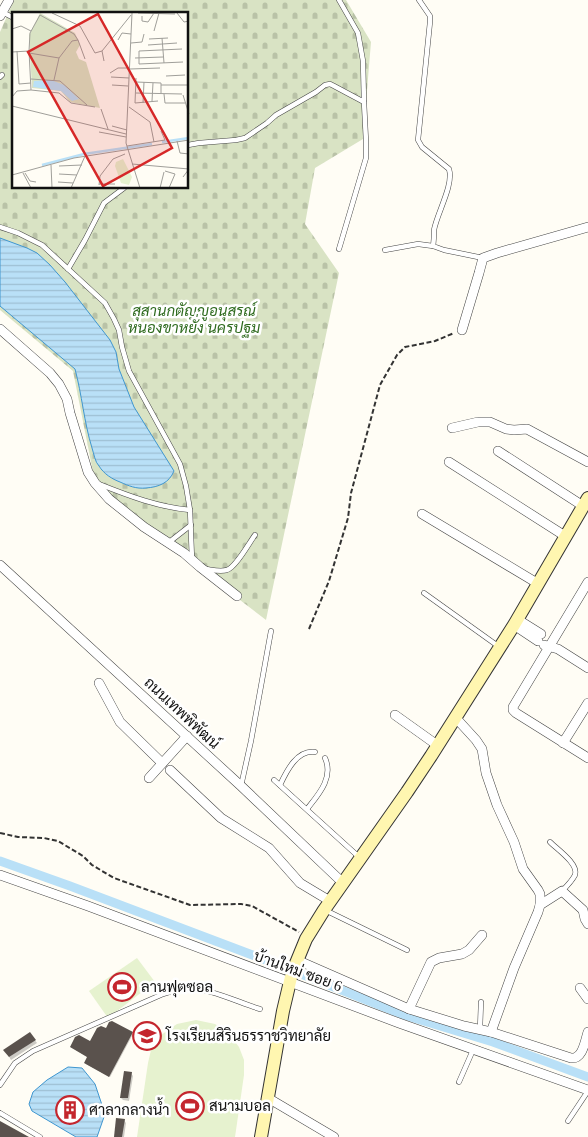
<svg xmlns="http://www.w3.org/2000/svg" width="588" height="1137" viewBox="0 0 588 1137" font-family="'Times New Roman',Sarabun,serif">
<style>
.cemetery{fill:url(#cemetery-stones);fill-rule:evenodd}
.pitch{fill:#e6f2cf}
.water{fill:url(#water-rules);stroke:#3f96cf}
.shadow{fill:#0003}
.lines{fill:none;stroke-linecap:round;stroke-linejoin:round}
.canal{stroke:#b9e0f7;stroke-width:9}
.building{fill:#5a524d}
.service-casing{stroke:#444;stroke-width:5.5}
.minor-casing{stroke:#444;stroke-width:10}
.secondary-casing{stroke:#333;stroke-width:14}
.path{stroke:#333;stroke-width:2;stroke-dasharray:5 2.5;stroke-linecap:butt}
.service{stroke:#fff;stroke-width:4.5}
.minor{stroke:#fff;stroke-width:9}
.secondary{stroke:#fff6b0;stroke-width:12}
.labels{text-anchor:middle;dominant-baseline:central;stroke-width:5;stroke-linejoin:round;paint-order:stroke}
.park-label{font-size:15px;font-style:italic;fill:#2f6b1f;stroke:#fff}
.street-label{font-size:15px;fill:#111;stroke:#fff}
.poi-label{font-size:15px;fill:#111;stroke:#fff;text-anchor:start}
.inset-river{fill:none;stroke:#b9e0f7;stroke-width:2.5}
.inset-road{fill:none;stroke:#a09f9a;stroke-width:1}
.view{fill:#d62828;fill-opacity:0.15;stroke:#d62828;stroke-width:2.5}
.inset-edge{fill:none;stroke:#111;stroke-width:2.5}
</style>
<defs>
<pattern id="cemetery-stones" width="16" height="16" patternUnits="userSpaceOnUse" patternTransform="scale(1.25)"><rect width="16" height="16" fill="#d9e3c4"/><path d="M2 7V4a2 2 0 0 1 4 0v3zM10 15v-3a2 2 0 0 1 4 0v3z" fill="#b9c2a7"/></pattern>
<pattern id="water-rules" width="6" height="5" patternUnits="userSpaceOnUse" patternTransform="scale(1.25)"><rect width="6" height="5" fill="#b9e0f7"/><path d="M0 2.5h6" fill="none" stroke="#9ebfd3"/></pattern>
</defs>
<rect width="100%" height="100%" fill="#fffdf5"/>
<path class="cemetery" d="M14 0H346L371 42 363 139 315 168 305 224 339 273 266 620 139 523 109 496 93 472 73 371 0 310V32ZM14 14H188V188H14Z"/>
<g class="pitch">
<polygon points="137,958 155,982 108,1018 89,991"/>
<polygon points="196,1020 215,1024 228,1033 239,1047 244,1060 244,1075 235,1137 137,1137 148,1063 151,1050 161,1035 177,1024"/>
</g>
<g class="water">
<path d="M0 238 27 248 37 253 50 265 65 282 110 340 116 352 119 369 134 407 174 471C169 483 159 487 146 488 136 489 129 486 120 482 112 479 104 474 99 466 95 462 94 454 92 448 84 422 82 395 75 369L0 306Z"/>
<polygon points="68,1067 82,1068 95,1084 105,1114 97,1137 76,1137 32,1111 29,1104 33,1092 47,1080"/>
</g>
<g class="shadow">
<polygon points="132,1033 133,1034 110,1077 86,1064 89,1058 71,1047"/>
<polygon points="30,1034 37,1043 11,1060 5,1050"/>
<polygon points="131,1073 133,1076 129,1101 123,1100 121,1098"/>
<polygon points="80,1109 82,1112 76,1122 61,1114 60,1111"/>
<polygon points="124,1120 126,1123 124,1137 115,1137"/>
</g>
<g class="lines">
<polyline class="canal" points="0,861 70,886 276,964 404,1015 493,1042 588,1077"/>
</g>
<g class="building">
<polygon points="112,1021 133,1032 109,1077 84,1063 87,1057 70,1047 75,1037 79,1035 90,1041 97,1028 101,1026 106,1028 109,1022"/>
<polygon points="30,1032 36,1040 9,1057 3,1050"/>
<polygon points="124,1071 132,1072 128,1098 120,1098"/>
<polygon points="65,1099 81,1108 74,1120 58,1111"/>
<polygon points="116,1118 125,1119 122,1137 114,1137"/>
<polygon points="0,1121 29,1137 0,1137"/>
</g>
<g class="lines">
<defs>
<g id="service">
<path d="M419 0 430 16V22L418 140 422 147 449 169C454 185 437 213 434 230 434 235 434 240 433 246L444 250 483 258"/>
<polyline points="2,12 14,18"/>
<polyline points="0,77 2,75"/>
<polyline points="188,145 199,143 236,140 245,138 267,123 276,115 316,92 325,85 330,84 334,86 364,102 363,61 358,33 339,0"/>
<polyline points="0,227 18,233 42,245 105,303 114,319 119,330 122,347 129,371 180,464 186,486 190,510 192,559"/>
<polyline points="339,249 366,158 366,141 364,102"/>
<polyline points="385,250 418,244 433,246"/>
<polyline points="68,269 85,240 104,203 124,188"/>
<path d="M99 484C129 496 158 507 190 510"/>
<polyline points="168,543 191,525"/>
<path d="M206 569C213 570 220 572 227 570 236 567 249 543 255 535"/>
<polyline points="424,593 498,646"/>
<polyline points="274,780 359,857"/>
<path d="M280 785C287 770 297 750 315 752"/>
<polyline points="241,786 251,741 271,631"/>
<path d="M307 809C318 795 334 778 325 758"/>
<path d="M550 842C557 849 579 864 575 875 572 881 567 886 562 891"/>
<polyline points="325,910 407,950"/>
<polyline points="480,1029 481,1002"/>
<polyline points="459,1082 473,1050"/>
<path d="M0 1085 15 1063 33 1051 163 994C170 992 178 989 186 988 206 987 240 1003 260 1009"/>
<polyline points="0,1113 40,1137"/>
<polyline points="568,1121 588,1091"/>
</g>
<g id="minor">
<polyline points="0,16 9,0"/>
<polyline points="0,329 50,373 59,384 67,399 70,413 88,472 95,483 109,499 144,527 184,553 200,567 237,596"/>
<polyline points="462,330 479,273 483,258 497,253 588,227"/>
<polyline points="452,428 478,422 490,422 506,429 514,430 527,429 588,462"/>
<polyline points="498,451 583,506"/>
<polyline points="449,462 565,536"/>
<polyline points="422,514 537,583"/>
<polyline points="0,565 241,786 343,883"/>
<polyline points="588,582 513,707 513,710 516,713 588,758"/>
<polyline points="517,619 541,634"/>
<polyline points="514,625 538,641"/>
<polyline points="544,645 558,649 588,668"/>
<polyline points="99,683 120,722 162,763"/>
<polyline points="395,715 437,745"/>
<polyline points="455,717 476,740 482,749 486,773 497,805 514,842 523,869 538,890 540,894 540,905 538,912 514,968 491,1032"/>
<polyline points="563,743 588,703"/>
<polyline points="170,770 221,818 269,848 300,883 330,901"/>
<polyline points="149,778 187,736"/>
<polyline points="0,875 88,906 399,1023 588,1090"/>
<polyline points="540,905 562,891 583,910 585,919 588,924"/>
<path d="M297 960 409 1009 464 1026 491 1032 571 1058C583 1059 585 1041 588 1032"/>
<polyline points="580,988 588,999"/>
<polyline points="409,1009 431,962 439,958 462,954 469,950 482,935"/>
<polyline points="268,1098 334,1137"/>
</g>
<polyline id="secondary" points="261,1137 283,1011 292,973 306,939 324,910 407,792 431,756 514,625 588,498"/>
</defs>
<use href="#service" class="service-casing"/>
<use href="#minor" class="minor-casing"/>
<use href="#secondary" class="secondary-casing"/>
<g class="path">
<polyline points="309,629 329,581 348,518 351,493 380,385 397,355 405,347 435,341 454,333"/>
<polyline points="0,833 18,837 44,838 58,841 83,856 92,865 114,878 190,905 241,904 252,906 299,932"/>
</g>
<use href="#service" class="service"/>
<use href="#minor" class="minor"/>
<use href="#secondary" class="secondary"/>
</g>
<defs>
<symbol id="stadium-ring" viewBox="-11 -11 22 22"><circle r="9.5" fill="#fff" stroke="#c4262e" stroke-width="1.5"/><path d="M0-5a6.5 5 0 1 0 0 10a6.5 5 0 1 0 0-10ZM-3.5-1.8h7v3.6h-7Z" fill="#c4262e"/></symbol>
<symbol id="school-ring" viewBox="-11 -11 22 22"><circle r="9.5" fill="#fff" stroke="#c4262e" stroke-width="1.5"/><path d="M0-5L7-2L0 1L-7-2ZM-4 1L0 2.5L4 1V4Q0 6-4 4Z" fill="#c4262e"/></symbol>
<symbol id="building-ring" viewBox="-11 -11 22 22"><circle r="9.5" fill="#fff" stroke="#c4262e" stroke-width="1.5"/><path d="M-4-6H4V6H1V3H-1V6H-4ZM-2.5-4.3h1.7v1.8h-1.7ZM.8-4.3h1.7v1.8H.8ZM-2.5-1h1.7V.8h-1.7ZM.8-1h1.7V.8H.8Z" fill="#c4262e"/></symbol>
</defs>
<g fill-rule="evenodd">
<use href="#stadium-ring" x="106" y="971" width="32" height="32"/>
<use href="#school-ring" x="131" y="1020" width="32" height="32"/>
<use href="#stadium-ring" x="174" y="1090" width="32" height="32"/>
<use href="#building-ring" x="54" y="1094" width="32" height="32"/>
</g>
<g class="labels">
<g class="park-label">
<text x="194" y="311">สุสานกตัญญูอนุสรณ์<tspan x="194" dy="17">หนองขาหยั่ง นครปฐม</tspan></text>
</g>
<g class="street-label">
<text transform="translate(182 713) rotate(43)">ถนนเทพพิพัฒน์</text>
<text transform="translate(298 971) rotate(20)">บ้านใหม่ ซอย 6</text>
</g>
<g class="poi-label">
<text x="141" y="987">ลานฟุตซอล</text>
<text x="166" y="1036">โรงเรียนสิรินธรราชวิทยาลัย</text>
<text x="209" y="1106">สนามบอล</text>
<text x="89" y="1110">ศาลากลางน้ำ</text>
</g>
</g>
<g transform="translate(12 12)">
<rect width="176" height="176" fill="#fffdf5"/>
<path d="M28 1 63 21 68 33 64 40 67 47 74 50 88 96 58 90 49 79 20 76 17 23Z" fill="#d9e3c4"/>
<path d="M111 147 120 165 117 173 109 171 103 154 104 150Z" fill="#e6f2cf"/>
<path d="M39 68 52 73 67 87 60 89 49 79 21 75 22 69Z" fill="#b9e0f7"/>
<path class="inset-river" d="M150 130 177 126M30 153 72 142 140 132"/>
<path class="inset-road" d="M40 1 68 14 83 41 90 39M120 1 114 131 128 176M126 1 163 2M165 1 172 10 177 9M130 4V9L136 10 142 1M0 17 9 14 19 19M142 19 147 1M150 26 152 51M137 27 156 26M66 28 73 47M106 28 110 21 119 22M119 31 130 30 132 22M136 33 165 31M170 37 127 39V52L171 50M5 39 7 72 19 71M17 39 18 21 28 3 62 22 66 28 60 29 47 46 42 68M0 40 17 39 19 78 5 79 0 85M17 41 47 46M123 46 151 45M92 49 90 39 119 3M118 57 148 56M98 61 106 56H118M154 64 173 63M99 65 117 66M124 66 123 91 146 89M19 67 48 69 75 93M124 70 149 71V81M100 73 116 74M149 73H175M19 78 47 81 59 91 83 95M124 81 170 82M152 82 153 91H173M171 83 177 102M140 89 141 71M131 91 132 70M0 94 114 122M117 95 138 110 142 130M89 97 96 117M100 114 115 118M87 120 114 125M165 129 168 141 177 142M115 134 153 128 149 119M120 152 177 157 171 165M39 153 40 176M47 154 70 153M153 159 163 162 157 176M11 161 19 176M13 161 18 169 24 170M47 162 65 163M0 163 62 146 177 128M46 170 61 171M87 172H103M87 173 88 164 101 147 113 142M59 176 73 144M148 176 152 160"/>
<path class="view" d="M86 2 160 136 91 174 16 40Z"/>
<rect width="176" height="176" class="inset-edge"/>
</g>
</svg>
